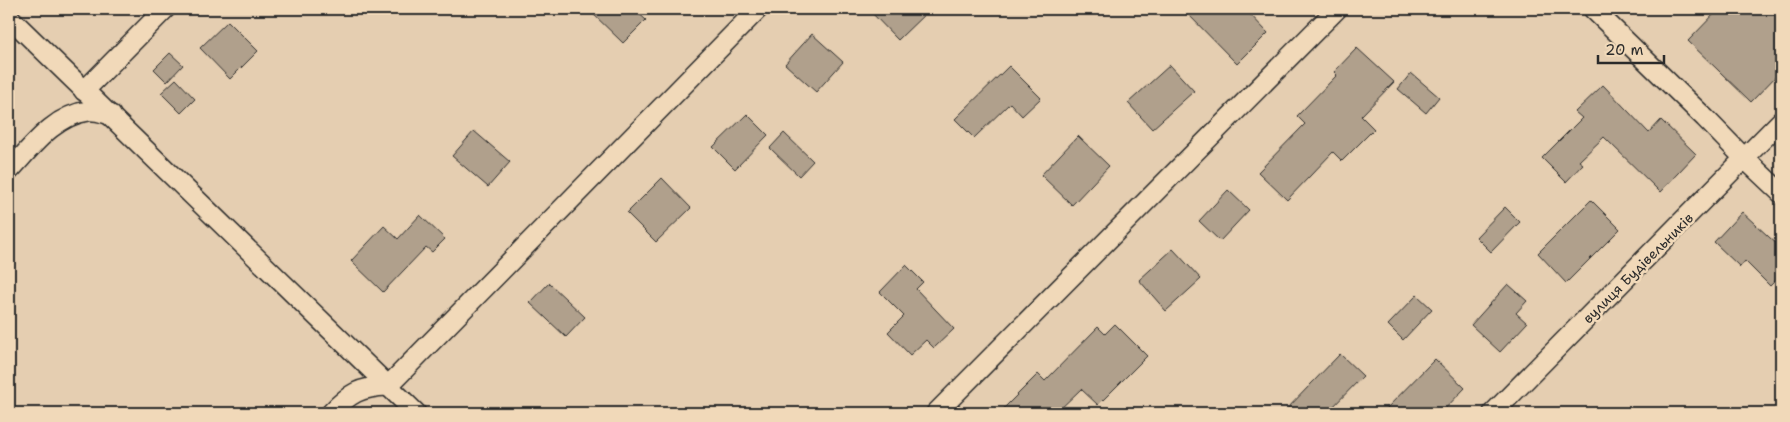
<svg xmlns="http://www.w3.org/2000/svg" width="1790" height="422" viewBox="0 0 1790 422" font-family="'Shantell Sans',sans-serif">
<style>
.building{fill:#b0a08c;stroke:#2b2b2b}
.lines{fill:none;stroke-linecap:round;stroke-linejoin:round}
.minor-casing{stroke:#2b2b2b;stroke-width:22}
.minor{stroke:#f1d9b9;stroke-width:19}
.labels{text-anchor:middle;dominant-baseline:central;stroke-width:5;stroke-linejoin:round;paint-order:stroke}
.street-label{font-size:14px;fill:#2b2b2b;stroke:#f1d9b9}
</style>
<rect width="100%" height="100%" fill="#e5ceb1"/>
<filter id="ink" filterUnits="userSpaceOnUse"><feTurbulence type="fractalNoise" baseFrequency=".02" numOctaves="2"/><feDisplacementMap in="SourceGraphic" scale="10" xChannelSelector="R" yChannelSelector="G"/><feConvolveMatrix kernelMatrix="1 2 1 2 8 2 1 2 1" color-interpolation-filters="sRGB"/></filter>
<g filter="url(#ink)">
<g class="building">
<polygon points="588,9 634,9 646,20 623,43"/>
<polygon points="868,9 930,9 898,40"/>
<polygon points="1183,9 1245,9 1268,33 1237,64"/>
<polygon points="1719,9 1781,9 1781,71 1751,102 1688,41"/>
<polygon points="228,21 258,51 230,79 200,48"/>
<polygon points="812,34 843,62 816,92 785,64"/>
<polygon points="1357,48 1394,82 1361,116 1374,129 1342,161 1333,152 1287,200 1258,172 1305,124 1297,116 1337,75 1334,72"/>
<polygon points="170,53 183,65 167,82 154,69"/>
<polygon points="1170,65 1194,91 1152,129 1128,103"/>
<polygon points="1009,66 1041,98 1022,116 1010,103 974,138 955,119"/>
<polygon points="1411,73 1439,97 1426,113 1398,89"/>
<polygon points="176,79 195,99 181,113 161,93"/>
<polygon points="1603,85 1649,133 1661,120 1696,154 1660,192 1604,137 1579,161 1583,164 1566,182 1542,158 1582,118 1575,112"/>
<polygon points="747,114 768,135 735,169 713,147"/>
<polygon points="474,131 510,162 488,187 452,156"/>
<polygon points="784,133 813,161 799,176 770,148"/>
<polygon points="1078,136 1109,166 1072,205 1041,175"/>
<polygon points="662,178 691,208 656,242 627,213"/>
<polygon points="1228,190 1249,210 1220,241 1199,221"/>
<polygon points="1591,200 1620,229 1566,283 1538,253"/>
<polygon points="1505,207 1520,222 1491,252 1476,237"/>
<polygon points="1742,212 1781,248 1781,275 1770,286 1745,261 1740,267 1714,242"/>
<polygon points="420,215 445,239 432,252 426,247 383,292 351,261 384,226 398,239"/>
<polygon points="1173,249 1201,279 1166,311 1139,280"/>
<polygon points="906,265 923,282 916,289 954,329 934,348 926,340 910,355 888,332 904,316 880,292"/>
<polygon points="549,283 585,317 566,337 530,303"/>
<polygon points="1508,284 1527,301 1516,313 1527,323 1500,352 1471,325"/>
<polygon points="1417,295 1432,309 1403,340 1388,325"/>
<polygon points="1115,324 1147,356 1098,405 1081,389 1056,413 999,413 1038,374 1045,381 1098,327 1105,334"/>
<polygon points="1340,354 1363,376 1327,413 1283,413"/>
<polygon points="1435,359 1465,388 1441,413 1382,413"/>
</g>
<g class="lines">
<defs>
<g id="minor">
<polyline points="1593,9 1705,118 1745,159 1781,193"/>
<polyline points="9,17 416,413"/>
<polyline points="84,91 165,9"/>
<path d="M9 171C31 148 53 116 88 111 95 110 103 113 111 115"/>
<path d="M331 413C350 393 360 387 388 386L758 9"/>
<polyline points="936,413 1337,9"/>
<polyline points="1493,413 1781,121"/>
</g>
</defs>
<use href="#minor" class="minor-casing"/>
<use href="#minor" class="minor"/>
</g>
</g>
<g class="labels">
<g class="street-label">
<text transform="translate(1638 268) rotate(-45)">вулиця Будівельників</text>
</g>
</g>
<rect width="1790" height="422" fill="none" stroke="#f1d9b9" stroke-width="30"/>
<rect x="15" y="15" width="1760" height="392" fill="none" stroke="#2b2b2b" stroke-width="2" filter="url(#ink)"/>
<path d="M1598 55v8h66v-8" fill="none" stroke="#2b2b2b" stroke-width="2.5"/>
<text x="1605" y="55" font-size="15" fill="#2b2b2b" stroke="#f1d9b9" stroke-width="4" paint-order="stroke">20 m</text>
</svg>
